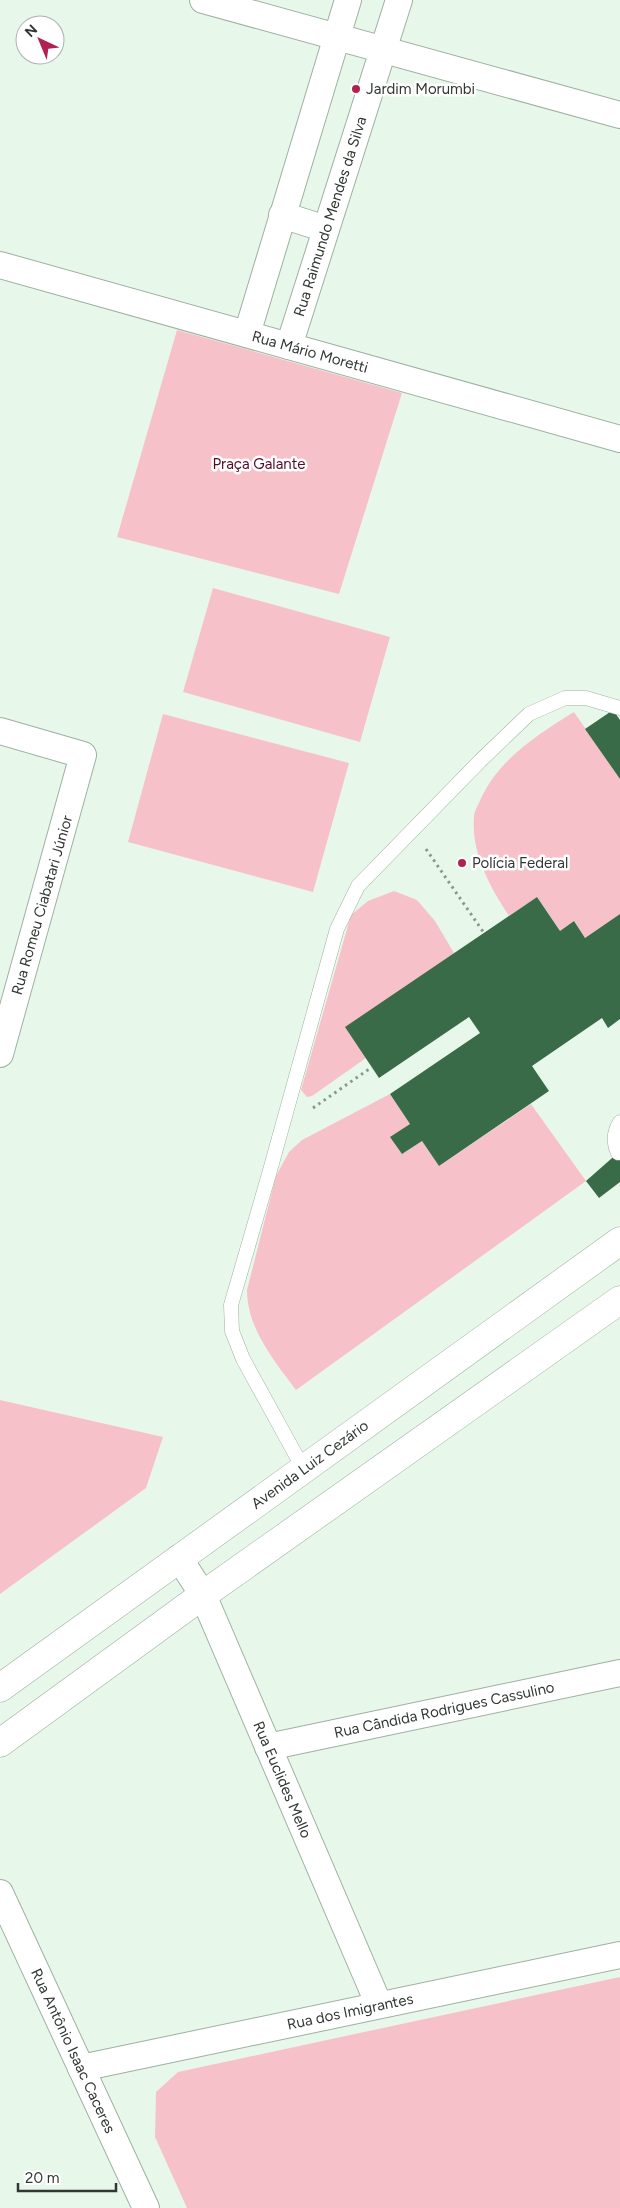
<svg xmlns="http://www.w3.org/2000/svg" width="620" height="2208" viewBox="0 0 620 2208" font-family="Figtree,sans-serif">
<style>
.green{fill:#f7c1c9}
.building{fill:#3a6b49}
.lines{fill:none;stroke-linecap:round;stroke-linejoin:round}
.lane-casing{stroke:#9fb0a3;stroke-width:15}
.street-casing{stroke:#9fb0a3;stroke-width:28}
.secondary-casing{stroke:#9fb0a3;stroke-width:29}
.path{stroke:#8c988f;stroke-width:3;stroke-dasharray:2.5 4;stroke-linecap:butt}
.lane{stroke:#fff;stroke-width:14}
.street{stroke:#fff;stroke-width:26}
.secondary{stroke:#fff;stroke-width:28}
.poi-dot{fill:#b1204f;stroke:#fff;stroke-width:2}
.labels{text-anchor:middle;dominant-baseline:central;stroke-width:5;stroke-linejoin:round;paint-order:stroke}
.poi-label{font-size:15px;fill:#313732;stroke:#fff;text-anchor:start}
.street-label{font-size:15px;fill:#313732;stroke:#fff}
.park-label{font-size:15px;fill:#560b23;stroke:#fff}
</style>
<rect width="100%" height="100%" fill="#e7f8eb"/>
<g class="green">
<polygon points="177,330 402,393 339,594 117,537"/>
<polygon points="213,588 390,637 360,742 183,692"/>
<path d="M574 712 620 779V914L585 938 574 921 560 931 537 897 509 916C490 887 471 853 474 817 474 812 477 807 479 803 496 761 537 735 574 712Z"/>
<polygon points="163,714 349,763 313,892 128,842"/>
<polygon points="394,891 417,900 435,921 454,953 366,1058 312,1096 307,1097 301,1090 351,915 368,901"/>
<path d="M390 1094 410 1124 391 1137 402 1154 422 1141 439 1166 531 1104 586 1181 296 1390C274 1361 247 1328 247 1290L276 1176 289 1152 302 1140Z"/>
<polygon points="0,1400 163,1437 146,1488 0,1594"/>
<polygon points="620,1977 620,2208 187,2208 155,2137 156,2092 178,2072"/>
</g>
<g class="building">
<polygon points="613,710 620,720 620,779 585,729"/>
<polygon points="537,897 560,931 574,921 585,938 620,914 620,1019 608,1028 602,1018 532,1066 549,1091 439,1166 422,1141 402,1154 390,1137 410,1124 390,1094 480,1033 469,1017 379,1078 345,1027"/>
<polygon points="620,1151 620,1182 599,1198 586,1181"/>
</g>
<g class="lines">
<defs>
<g id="lane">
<path d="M618 1153C613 1142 613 1133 620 1122"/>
<polyline points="303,1468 243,1359 232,1331 231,1305 269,1174 337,929 358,886 480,761 529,714 565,698 586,698 620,708"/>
</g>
<g id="street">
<polyline points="203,0 620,115"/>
<polyline points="282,215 326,229"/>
<path id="s1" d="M0 265 620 439"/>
<polyline points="247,334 348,0"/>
<path id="s2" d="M289 346 399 0"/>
<polyline points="0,731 83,755 0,1054"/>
<path id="s3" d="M179 1558 203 1595 379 2005"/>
<path id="s4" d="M268 1747 620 1673"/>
<path id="s5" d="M0 1893 146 2208"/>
<path id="s6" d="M81 2068 620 1955"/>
</g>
<g id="secondary">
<path id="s7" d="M0 1688 620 1241"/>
<polyline points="0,1743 203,1595 620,1300"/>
</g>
</defs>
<use href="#lane" class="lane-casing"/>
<use href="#street" class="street-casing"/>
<use href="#secondary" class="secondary-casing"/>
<g class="path">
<polyline points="426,849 484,933"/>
<polyline points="313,1108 372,1067"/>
</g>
<use href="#lane" class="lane"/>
<use href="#street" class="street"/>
<use href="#secondary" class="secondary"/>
</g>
<g class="poi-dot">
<circle cx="356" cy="89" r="5"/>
<circle cx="462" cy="863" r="5"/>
</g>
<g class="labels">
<g class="poi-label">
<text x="366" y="89">Jardim Morumbi</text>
<text x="472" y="863">Polícia Federal</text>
</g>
<g class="street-label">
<text stroke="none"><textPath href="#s2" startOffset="136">Rua Raimundo Mendes da Silva</textPath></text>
<text stroke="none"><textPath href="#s1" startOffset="322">Rua Mário Moretti</textPath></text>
<text transform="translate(42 905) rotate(-74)">Rua Romeu Ciabatari Júnior</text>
<text stroke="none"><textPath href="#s7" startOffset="382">Avenida Luiz Cezário</textPath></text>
<text stroke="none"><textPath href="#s4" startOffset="180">Rua Cândida Rodrigues Cassulino</textPath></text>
<text stroke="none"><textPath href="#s3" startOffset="245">Rua Euclides Mello</textPath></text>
<text stroke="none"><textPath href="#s6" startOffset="275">Rua dos Imigrantes</textPath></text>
<text stroke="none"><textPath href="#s5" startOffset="174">Rua Antônio Isaac Caceres</textPath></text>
</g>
<g class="park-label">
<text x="259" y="464">Praça Galante</text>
</g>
</g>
<g transform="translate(40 40) rotate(316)"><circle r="24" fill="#ffffff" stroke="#adafad"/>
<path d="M0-4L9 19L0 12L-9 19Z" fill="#b1204f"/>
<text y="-8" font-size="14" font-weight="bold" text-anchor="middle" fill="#313732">N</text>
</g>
<path d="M18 2183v8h98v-8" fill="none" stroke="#313732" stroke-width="2.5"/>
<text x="25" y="2183" font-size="15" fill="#313732" stroke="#ffffff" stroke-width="4" paint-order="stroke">20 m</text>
</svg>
